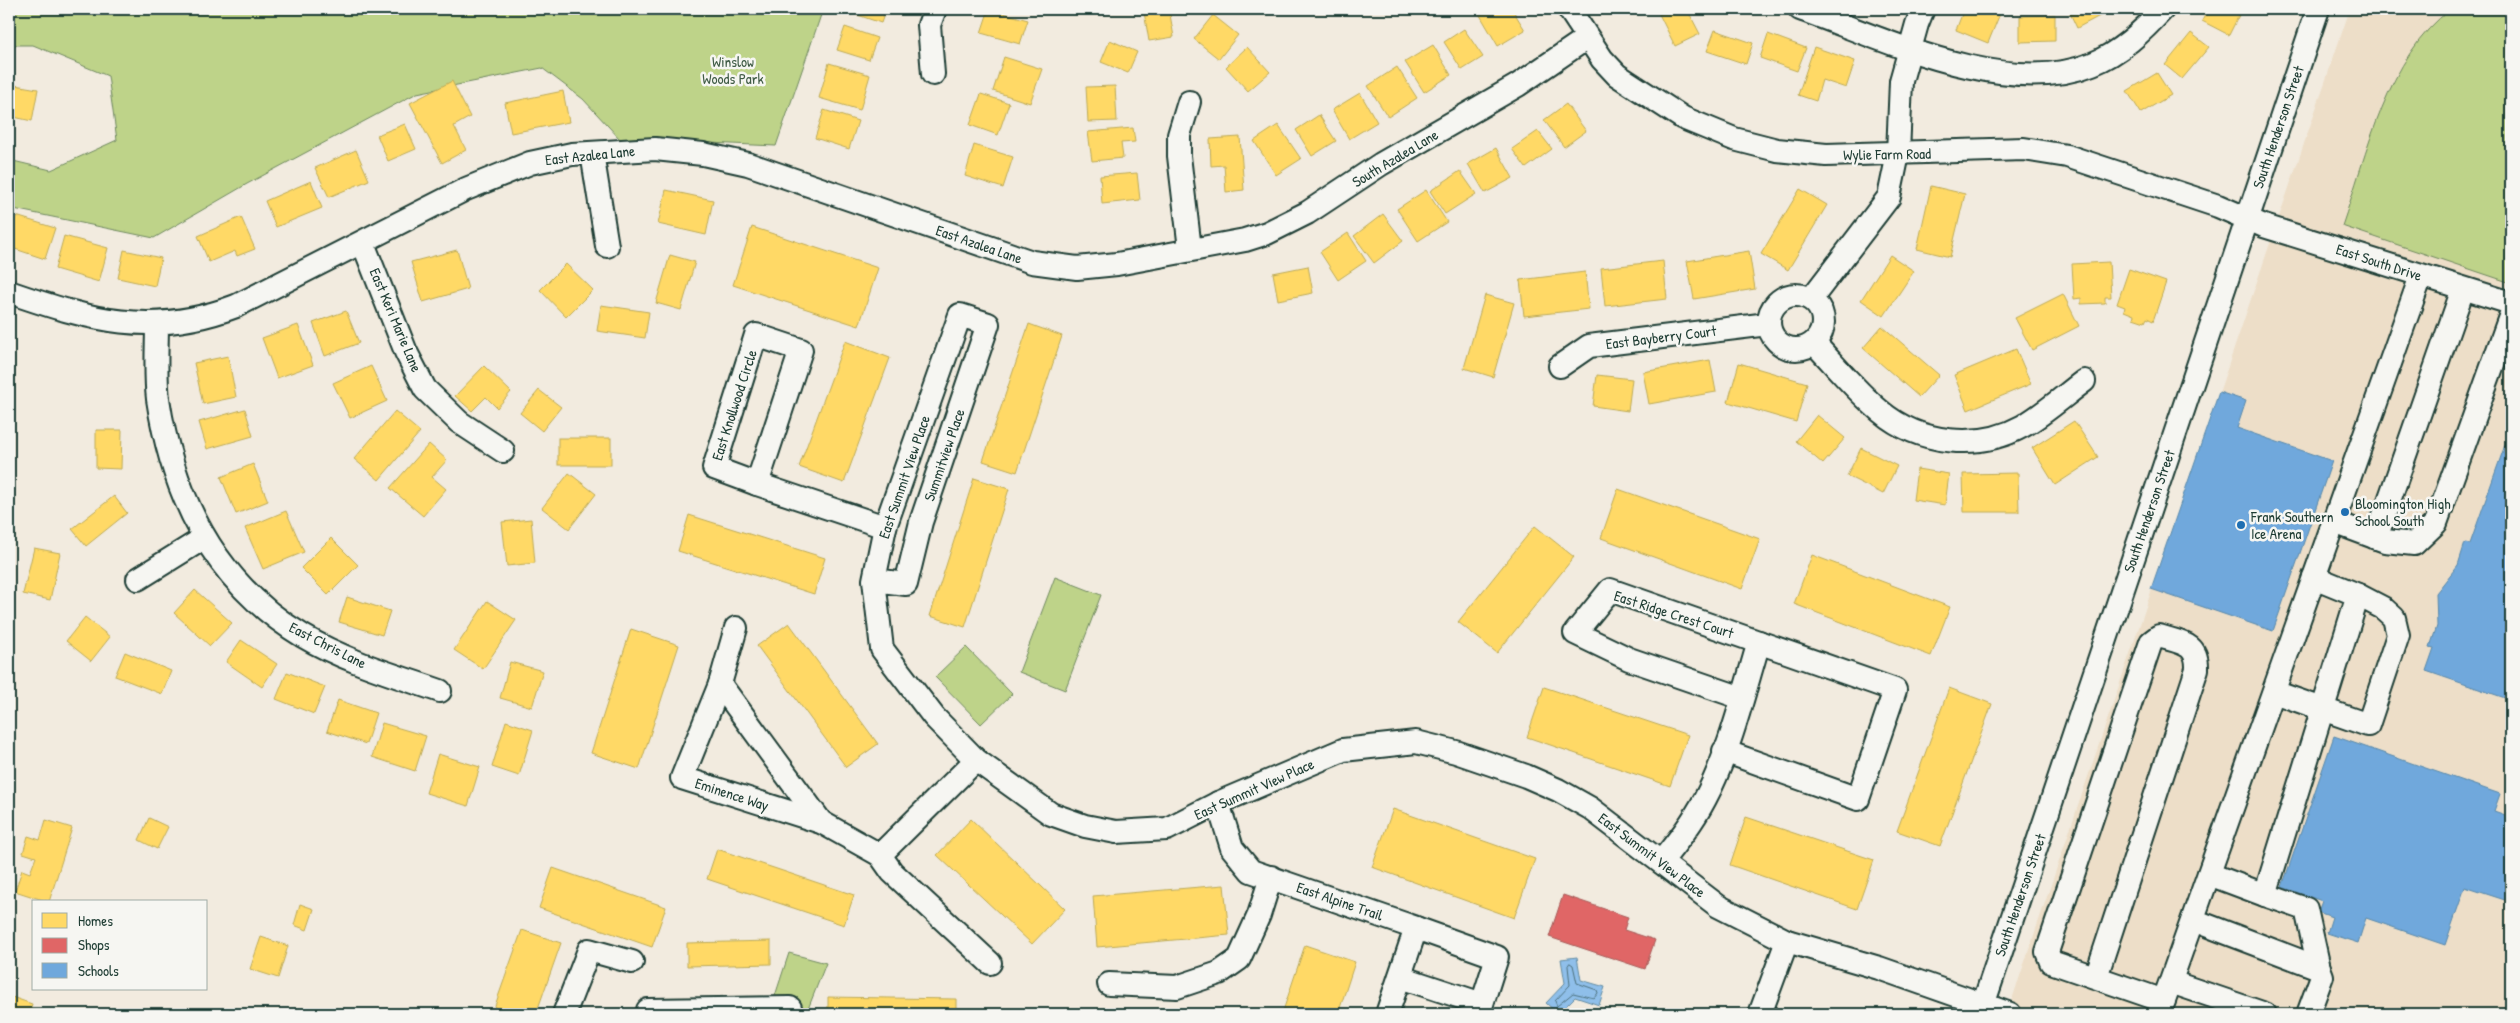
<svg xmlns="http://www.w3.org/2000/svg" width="2520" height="1023" viewBox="0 0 2520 1023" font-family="'Patrick Hand',sans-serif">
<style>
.built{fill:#eddec8}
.green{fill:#bed389;stroke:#6e885e}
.water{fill:#8fbfea;stroke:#628ba1}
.homes{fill:#ffd966;stroke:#bcaa57}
.shops{fill:#e06666;stroke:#a65a57}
.schools{fill:#6fa8dc;stroke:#5788aa}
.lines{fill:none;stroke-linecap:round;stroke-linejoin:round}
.shore{stroke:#4c717d;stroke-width:1}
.minor-casing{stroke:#1f3d34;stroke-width:26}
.minor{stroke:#f6f6f2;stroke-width:22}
.poi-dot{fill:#1f6fb2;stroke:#f6f6f2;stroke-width:2}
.labels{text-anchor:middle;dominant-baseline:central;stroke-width:5;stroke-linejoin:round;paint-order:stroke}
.park-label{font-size:15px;fill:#3f5b45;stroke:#f6f6f2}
.street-label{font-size:15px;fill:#1f3d34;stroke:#f6f6f2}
.poi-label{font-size:15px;fill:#1f3d34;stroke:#f6f6f2;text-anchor:start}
</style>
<rect width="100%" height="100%" fill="#f2ebdf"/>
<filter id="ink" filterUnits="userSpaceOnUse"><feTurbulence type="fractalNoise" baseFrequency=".02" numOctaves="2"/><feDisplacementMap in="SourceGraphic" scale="10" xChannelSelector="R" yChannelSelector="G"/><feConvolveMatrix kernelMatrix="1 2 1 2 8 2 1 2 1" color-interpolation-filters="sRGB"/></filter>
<g filter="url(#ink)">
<polygon class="built" points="2350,9 2511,9 2511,1014 2007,1014"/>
<g class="green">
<polygon points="9,9 823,9 776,146 620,139 583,99 542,68 417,93 247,184 154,238 9,208 9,160 51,170 117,140 108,76 33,45 9,45"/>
<path d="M2451 9H2511V283L2342 226C2367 154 2387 56 2451 9Z"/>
<polygon points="1055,577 1101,595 1065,690 1019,672"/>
<polygon points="966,647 1012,694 981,724 935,677"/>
<polygon points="789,953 826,963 808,1009 774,999"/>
</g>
<polygon class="water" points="1577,957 1581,980 1605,987 1599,1005 1575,997 1558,1014 1546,1003 1565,983 1561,959"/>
<g class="homes">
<polygon points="847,9 886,9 881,23 846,11"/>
<polygon points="989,9 1028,20 1020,44 981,33"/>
<polygon points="1162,9 1169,9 1174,37 1149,41 1144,12"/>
<polygon points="1480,9 1512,9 1525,30 1498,46 1477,10"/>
<polygon points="1660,9 1687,9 1700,34 1675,46 1657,10"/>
<polygon points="1964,9 1980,9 1999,16 1988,43 1956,30"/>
<polygon points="2068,9 2110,9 2111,10 2077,28"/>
<polygon points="2208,9 2242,9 2229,35 2202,21"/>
<polygon points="1213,15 1238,35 1219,59 1194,39"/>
<polygon points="2055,15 2055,41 2020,42 2020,16"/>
<polygon points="845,27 877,38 869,60 837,50"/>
<polygon points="1464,29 1483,57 1462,70 1444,42"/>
<polygon points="1715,30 1753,43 1746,64 1707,51"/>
<polygon points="2191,33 2209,47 2182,79 2165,65"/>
<polygon points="1768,34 1806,48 1797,71 1760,58"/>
<polygon points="1110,40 1137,52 1128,73 1101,62"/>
<polygon points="1433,45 1451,75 1424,92 1405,62"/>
<polygon points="1247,47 1270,72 1248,91 1226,67"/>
<polygon points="1814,47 1855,61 1846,88 1822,80 1816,101 1798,95"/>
<polygon points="1004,57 1042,69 1030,103 993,91"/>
<polygon points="829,63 870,75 860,110 819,98"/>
<polygon points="1397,67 1417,98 1388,117 1368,86"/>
<polygon points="2157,73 2171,95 2141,113 2127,91"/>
<polygon points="452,81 470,117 454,126 466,150 442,163 410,103"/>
<polygon points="9,84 38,89 32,121 9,116"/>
<polygon points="1115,86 1117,121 1088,122 1086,87"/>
<polygon points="563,91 569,122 511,133 505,103"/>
<polygon points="1360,93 1377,122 1349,139 1332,110"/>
<polygon points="981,94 1009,103 998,135 970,125"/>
<polygon points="1566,104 1586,131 1564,147 1544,120"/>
<polygon points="824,110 858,121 849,149 815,138"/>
<polygon points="1319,115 1336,141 1312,156 1296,130"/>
<polygon points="405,124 416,149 388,161 377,135"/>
<polygon points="1278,125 1301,159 1276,175 1254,141"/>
<polygon points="1133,128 1135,142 1121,143 1123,158 1092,161 1088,132"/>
<polygon points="1538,131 1552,149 1526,168 1512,149"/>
<polygon points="1240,137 1244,190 1226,192 1224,165 1211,166 1210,139"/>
<polygon points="974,145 1013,157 1003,188 965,176"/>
<polygon points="1496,148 1513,178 1485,193 1468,164"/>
<polygon points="356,150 369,180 329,197 315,168"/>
<polygon points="1460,171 1476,194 1445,214 1430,191"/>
<polygon points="1137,173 1140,200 1102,204 1100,176"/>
<polygon points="311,181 322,208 276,227 265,201"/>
<polygon points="1931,186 1965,194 1950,257 1917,249"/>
<polygon points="1800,189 1827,205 1788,270 1761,254"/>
<polygon points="666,190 713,200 706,235 658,224"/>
<polygon points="1426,190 1447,222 1418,241 1397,209"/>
<polygon points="1383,214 1403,241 1374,263 1354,236"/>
<polygon points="16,216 55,228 45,259 9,247 9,239"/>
<polygon points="241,217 255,249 237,256 235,251 209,262 198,236"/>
<polygon points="752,227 878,268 859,326 733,285"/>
<polygon points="1348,233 1366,261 1338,280 1320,252"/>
<polygon points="64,236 108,248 99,282 55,269"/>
<polygon points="124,250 161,258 155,286 118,278"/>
<polygon points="457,250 468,289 423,302 411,262"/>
<polygon points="1749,251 1755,289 1694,299 1687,261"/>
<polygon points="670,255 695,262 681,310 656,303"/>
<polygon points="1890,255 1914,271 1884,316 1861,300"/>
<polygon points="1663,261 1667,299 1605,306 1601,268"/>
<polygon points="2109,262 2111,297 2105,297 2105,303 2081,304 2081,298 2074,299 2072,264"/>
<polygon points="566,264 593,290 566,317 540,290"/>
<polygon points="1308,266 1313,293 1278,300 1273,273"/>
<polygon points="2129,269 2166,282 2153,321 2147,318 2145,322 2133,318 2134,315 2124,311 2125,307 2117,304"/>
<polygon points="1585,272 1589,309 1524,316 1520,280"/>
<polygon points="2063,294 2079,326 2032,350 2015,318"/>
<polygon points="1485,295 1514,303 1493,377 1464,368"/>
<polygon points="601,305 649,312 645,338 597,331"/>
<polygon points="346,311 359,343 325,356 313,323"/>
<polygon points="1029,324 1062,336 1017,472 983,461"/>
<polygon points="298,325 313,365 277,378 262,338"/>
<polygon points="1882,326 1939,375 1919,397 1863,348"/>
<polygon points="845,341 890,358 844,483 799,467"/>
<polygon points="2016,349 2031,384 1968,410 1954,375"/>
<polygon points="228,356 236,397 203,404 194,363"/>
<polygon points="1710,360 1716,392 1649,404 1643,372"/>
<polygon points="1739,363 1807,383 1796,422 1728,402"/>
<polygon points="371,366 387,401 350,418 333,383"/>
<polygon points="484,366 511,392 497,408 486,397 472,411 455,396"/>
<polygon points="1597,375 1632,379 1628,411 1593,406"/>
<polygon points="539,390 561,407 542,431 520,413"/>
<polygon points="245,409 253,436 207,449 199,422"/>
<polygon points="395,411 420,432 379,480 354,459"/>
<polygon points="1817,415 1845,438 1823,464 1796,441"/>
<polygon points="2074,421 2098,457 2055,485 2032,448"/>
<polygon points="96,430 122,430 121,469 96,468"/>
<rect x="558" y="438" width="53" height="27"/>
<polygon points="429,444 447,460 432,477 446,489 423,516 390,488"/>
<polygon points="1861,448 1897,466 1883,494 1847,476"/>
<polygon points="253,464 268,501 236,514 221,477"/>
<polygon points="1917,469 1949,474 1945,505 1913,500"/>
<polygon points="569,473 596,494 569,529 542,508"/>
<polygon points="2018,473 2019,512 1964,512 1963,474"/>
<polygon points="974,478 1009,489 965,627 930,616"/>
<polygon points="1618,489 1760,539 1742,589 1601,538"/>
<polygon points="114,496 127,513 86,546 72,529"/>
<polygon points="286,511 304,552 263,569 245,528"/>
<polygon points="689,515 825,558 814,594 678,551"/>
<polygon points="531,519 535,563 507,566 502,522"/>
<polygon points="1535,526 1574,557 1497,653 1458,622"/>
<polygon points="331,538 358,565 328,595 301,568"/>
<polygon points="34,548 60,553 50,600 23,594"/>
<polygon points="1812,555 1950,607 1931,656 1794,604"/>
<polygon points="195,590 232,623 210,646 174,613"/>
<polygon points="347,597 390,611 382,635 339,622"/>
<polygon points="487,601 516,620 483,669 454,650"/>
<polygon points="85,617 110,637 91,661 66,641"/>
<polygon points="789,623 878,744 846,767 757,646"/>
<polygon points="631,629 679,645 639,769 591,753"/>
<polygon points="241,640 277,664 262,687 226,662"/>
<polygon points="125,652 171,671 162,694 115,676"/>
<polygon points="510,662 543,671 532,707 500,698"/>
<polygon points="287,672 325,687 314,714 276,699"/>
<polygon points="1544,687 1688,735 1670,786 1527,737"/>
<polygon points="1949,688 1992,704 1940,846 1897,831"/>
<polygon points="338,700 376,713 366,744 327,731"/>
<polygon points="506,721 533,730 519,776 492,767"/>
<polygon points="382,723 426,736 415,771 372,757"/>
<polygon points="438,754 480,767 468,806 426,793"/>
<polygon points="1393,809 1535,859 1514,918 1372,867"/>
<polygon points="1746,817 1874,860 1857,909 1730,865"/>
<polygon points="149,818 168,827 157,849 139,840"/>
<polygon points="971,819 1065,909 1032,944 937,855"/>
<polygon points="46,820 72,828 49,902 15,891 22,870 30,873 36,857 23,853 28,836 40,840"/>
<polygon points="717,849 854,895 844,925 707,879"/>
<polygon points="553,868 666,907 652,947 539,908"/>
<polygon points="1224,885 1229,935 1097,947 1093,896"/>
<polygon points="300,904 314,909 307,930 294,925"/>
<polygon points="522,930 561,943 536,1014 492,1014"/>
<polygon points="261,937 288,946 278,978 250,969"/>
<polygon points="771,941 771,964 687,966 687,943"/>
<polygon points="1305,945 1355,962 1338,1014 1282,1014"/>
<polygon points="9,996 32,1004 29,1014 9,1014"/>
<polygon points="828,997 956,999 956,1014 828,1014"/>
</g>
<polygon class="shops" points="1563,895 1628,917 1624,930 1655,940 1645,969 1549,937"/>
<g class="schools">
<polygon points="2219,392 2246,401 2237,428 2332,461 2273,631 2151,589"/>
<polygon points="2511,428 2511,700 2426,671 2434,648 2430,647 2437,626 2436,593 2458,565 2465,543 2470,544"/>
<polygon points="2334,736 2500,794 2494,811 2511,817 2511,902 2465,887 2445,945 2366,918 2358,943 2327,933 2332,917 2318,912 2322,901 2282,887"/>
</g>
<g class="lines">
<polygon class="shore" points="1570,963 1573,965 1577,983 1597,990 1598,993 1594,998 1573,993 1557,1006 1555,1001 1570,985 1568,966"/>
<defs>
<g id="minor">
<polyline points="1569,9 1602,59 1617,75 1683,118 1734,139 1777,150 1826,155 2024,149 2067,156 2218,206 2264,226 2511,303"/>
<path d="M1800 9C1881 38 2007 99 2092 64 2120 53 2143 31 2163 9"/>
<polyline points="933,74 929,25 935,9"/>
<polyline points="1189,102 1179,135 1179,156 1190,249"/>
<polyline points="592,153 607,246"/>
<polyline points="363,243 406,352 425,389 459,422 503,451"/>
<path d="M9 292C90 320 152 338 236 306L466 189 530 163 572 154 655 149 703 154 748 164 1032 262 1077 268 1117 264 1245 240 1267 233 1307 213 1381 164 1518 85 1587 38"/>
<circle cx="1796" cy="322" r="27"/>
<polyline points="1811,299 1889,197 1898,154 1901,81 1917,24 1923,9"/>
<path d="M157 323C157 347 155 374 158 399 173 498 215 583 303 636 345 661 394 675 440 691"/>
<polygon points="756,335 801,350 757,484 714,468"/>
<path d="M1814 343C1835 365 1856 391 1880 411 1919 444 1978 451 2023 426 2044 414 2064 396 2084 381"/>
<polyline points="1560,366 1589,346 1768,324"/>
<polyline points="757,484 885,527"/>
<polyline points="2334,522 2385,541 2414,544 2436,523 2511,314"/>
<polyline points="2376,538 2463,289"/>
<polyline points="138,579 204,538"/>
<polyline points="874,580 906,584 921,522 988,324 960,315 885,527 874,580 882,649 934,717 976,760 1051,814 1085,826 1116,832 1167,829 1218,803 1343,750 1416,742 1456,752 1526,776 1558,790 1590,808 1718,906 1787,941 1879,968 2010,1014"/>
<polyline points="736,628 720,684 682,778 821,822 880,855 892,872 990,963"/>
<polyline points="720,684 821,822"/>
<polyline points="2274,692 2368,725 2398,635 2394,618 2383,608 2358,595"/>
<polyline points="1724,751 1858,799 1895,690 1610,590 1575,633 1629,659 1742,698"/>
<polyline points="1218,803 1232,848 1251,871 1416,928 1387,1014"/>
<polyline points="880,855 976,760"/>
<path d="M1661 862C1677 842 1693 822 1705 799 1729 754 1744 692 1759 642"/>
<polyline points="2209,874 2265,895 2358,595 2314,577"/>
<polyline points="2265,895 2306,909 2319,968"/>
<polyline points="2193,920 2319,968 2322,976 2308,1014"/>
<polyline points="1400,977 1482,1004 1497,957 1416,928"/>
<path d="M2096 977 2197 669C2198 642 2180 643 2159 636L2151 642 2047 952 2051 962 2164 1001"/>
<polyline points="2171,982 2265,1014"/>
<polyline points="1109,984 1177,987 1219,973 1239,959 1259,915 1271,877"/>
<polyline points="648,1010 790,1008 790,1014"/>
<polyline points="564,1014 589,950 632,962"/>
<polyline points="1760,1014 1787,941"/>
<polyline points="1980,1014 2318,9"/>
<polyline points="2159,1014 2421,276"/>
</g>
</defs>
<use href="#minor" class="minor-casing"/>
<use href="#minor" class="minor"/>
</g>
</g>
<g class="poi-dot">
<circle cx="2345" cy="512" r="5"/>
<circle cx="2241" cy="525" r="5"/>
</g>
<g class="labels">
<g class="park-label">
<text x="733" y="61">Winslow<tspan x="733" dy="17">Woods Park</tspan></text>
</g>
<g class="street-label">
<text transform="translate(2278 127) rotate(-71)">South Henderson Street</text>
<text transform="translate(1887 154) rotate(-1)">Wylie Farm Road</text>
<text transform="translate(590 155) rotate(-6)">East Azalea Lane</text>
<text transform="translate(1395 158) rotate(-31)">South Azalea Lane</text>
<text transform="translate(979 244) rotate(19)">East Azalea Lane</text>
<text transform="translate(2379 262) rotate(18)">East South Drive</text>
<text transform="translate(396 320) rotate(67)">East Keri Marie Lane</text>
<text transform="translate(1661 337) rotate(-7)">East Bayberry Court</text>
<text transform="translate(734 405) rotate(-72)">East Knollwood Circle</text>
<text transform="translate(944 455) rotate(-71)">Summitview Place</text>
<text transform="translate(904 477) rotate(-71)">East Summit View Place</text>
<text transform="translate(2149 511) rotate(-71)">South Henderson Street</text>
<text transform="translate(1674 614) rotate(18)">East Ridge Crest Court</text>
<text transform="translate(328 645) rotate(27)">East Chris Lane</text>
<text transform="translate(1254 789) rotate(-24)">East Summit View Place</text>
<text transform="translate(732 794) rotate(18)">Eminence Way</text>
<text transform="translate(1652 855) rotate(37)">East Summit View Place</text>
<text transform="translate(2020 895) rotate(-71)">South Henderson Street</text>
<text transform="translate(1340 901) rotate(19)">East Alpine Trail</text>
</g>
<g class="poi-label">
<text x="2355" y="503">Bloomington High<tspan x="2355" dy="17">School South</tspan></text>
<text x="2251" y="516">Frank Southern<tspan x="2251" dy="17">Ice Arena</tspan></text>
</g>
</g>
<rect width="2520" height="1023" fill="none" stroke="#f6f6f2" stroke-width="30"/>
<rect x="15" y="15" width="2490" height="993" fill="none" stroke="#1f3d34" stroke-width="2" filter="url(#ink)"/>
<rect x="32" y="900" width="175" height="90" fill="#f6f6f2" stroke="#a0aca6"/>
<rect x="42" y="913" width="25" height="15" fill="#ffd966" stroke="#a0aca6"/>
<text x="78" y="926" font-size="15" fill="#1f3d34">Homes</text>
<rect x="42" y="938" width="25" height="15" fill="#e06666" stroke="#a0aca6"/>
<text x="78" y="950" font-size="15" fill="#1f3d34">Shops</text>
<rect x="42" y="963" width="25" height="15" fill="#6fa8dc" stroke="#a0aca6"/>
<text x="78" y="976" font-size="15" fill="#1f3d34">Schools</text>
</svg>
